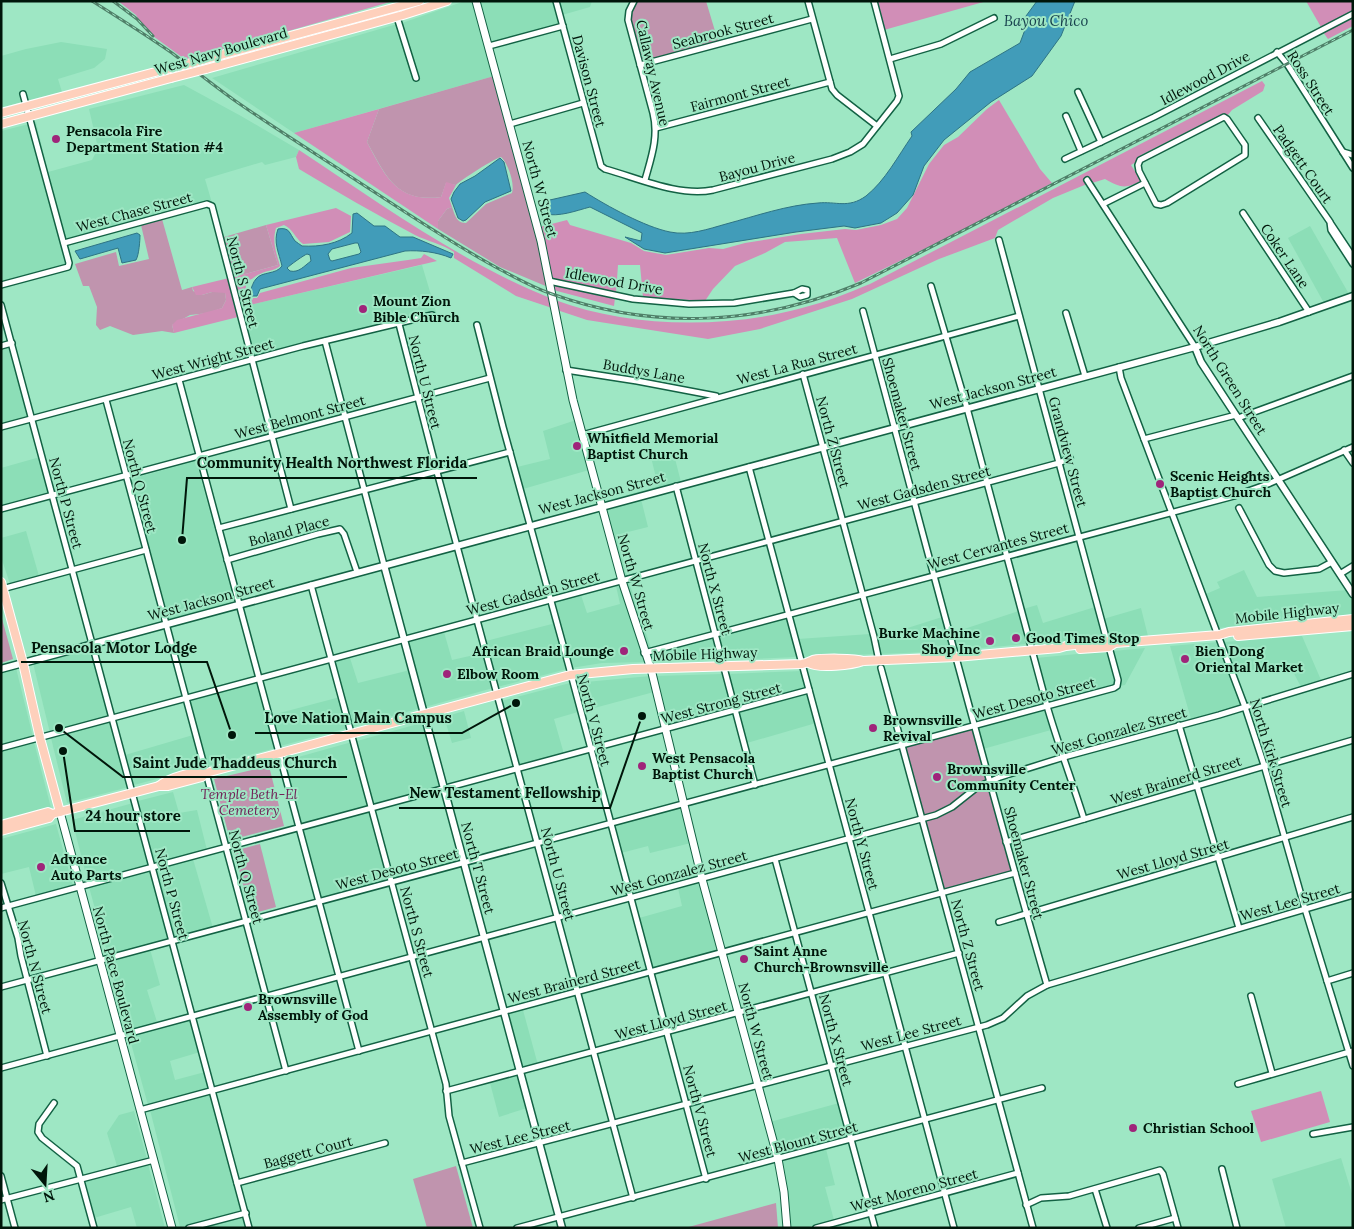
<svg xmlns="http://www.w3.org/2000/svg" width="1354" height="1229" viewBox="0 0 1354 1229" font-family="Lora,serif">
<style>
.built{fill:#8cdeb7}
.green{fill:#c094ae}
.forest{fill:#d18eb7}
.water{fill:#419cb9;stroke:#2e7484;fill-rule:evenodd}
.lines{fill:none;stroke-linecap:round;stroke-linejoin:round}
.minor-casing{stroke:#136244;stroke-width:8}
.tertiary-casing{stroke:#136244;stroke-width:9}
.secondary-casing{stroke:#136244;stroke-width:9}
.primary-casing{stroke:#fff;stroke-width:10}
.minor{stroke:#fff;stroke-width:5}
.tertiary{stroke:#fff;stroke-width:6}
.secondary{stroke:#fff;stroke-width:7}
.primary{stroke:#fed0bc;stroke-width:8}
.rail-casing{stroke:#4f7f68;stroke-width:3}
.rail{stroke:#9ee7c4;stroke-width:1;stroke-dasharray:4;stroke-linecap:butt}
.primary-bridge-casing{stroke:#fff;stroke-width:10;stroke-linecap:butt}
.primary-bridge{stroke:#fed0bc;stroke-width:8}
.poi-dot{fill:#9f247a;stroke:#9ee7c4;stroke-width:2}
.labels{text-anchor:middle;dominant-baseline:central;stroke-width:4;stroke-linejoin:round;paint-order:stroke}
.street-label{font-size:14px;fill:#00160a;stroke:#9ee7c4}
.poi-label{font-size:14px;font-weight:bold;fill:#00160a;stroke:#9ee7c4;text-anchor:start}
.park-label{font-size:14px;font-style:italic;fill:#712358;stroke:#9ee7c4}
.water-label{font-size:15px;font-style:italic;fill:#163f4c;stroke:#9ee7c4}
.leader{fill:none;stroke:#00160a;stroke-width:2}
.callout-dot{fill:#00160a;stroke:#9ee7c4;stroke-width:2}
.callout-label{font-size:15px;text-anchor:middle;font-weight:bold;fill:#00160a;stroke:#9ee7c4;stroke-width:4;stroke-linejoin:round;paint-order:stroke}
</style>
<rect width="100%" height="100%" fill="#9ee7c4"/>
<g class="built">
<polygon points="465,1 474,1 494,76 294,133 212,78 397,24 415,82 419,80 402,23"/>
<polygon points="479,1 553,1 560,24 490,43"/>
<polygon points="558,1 592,1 590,7 562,15"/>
<polygon points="61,42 107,49 105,59 94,68 58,79 62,92 27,101 25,91 20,92 22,102 1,108 1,56 26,49"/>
<polygon points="184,85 241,116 299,150 296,157 265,165 262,162 205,179 212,203 206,202 65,239 33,123 36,122 48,172 92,160 98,148 89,109"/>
<polygon points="29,124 66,263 66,265 1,283 1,131"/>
<polygon points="1310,226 1349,294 1324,303 1288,238"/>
<polygon points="422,265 437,315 434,316 433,312 302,343 253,357 241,307"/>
<polygon points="10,347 29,417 1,424 1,349"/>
<polygon points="576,420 589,470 523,489 517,467 550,459 543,431"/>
<polygon points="673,451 681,482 603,503 602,502 658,486 651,457"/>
<polygon points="40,457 50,494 1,506 1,468"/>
<polygon points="196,461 234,601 169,620 131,479"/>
<polygon points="641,499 648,527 616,535 628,577 623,578 604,508"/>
<polygon points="26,531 39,576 10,584 1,557 1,538"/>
<polygon points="1244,570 1257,597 1348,590 1353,598 1353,615 1219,628 1206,594 1220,588 1217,582"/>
<polygon points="629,582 651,648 712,632 646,650 625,583"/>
<polygon points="620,584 645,662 602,663 571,668 554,602 581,595 587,613 620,604 616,586"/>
<polygon points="549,603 567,669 497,687 486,641 552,624"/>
<polygon points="1037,605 1043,623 1095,607 1104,639 1033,644 1023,609"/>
<polygon points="1141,608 1148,636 1109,638 1103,619"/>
<polygon points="1019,611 1027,644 957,650 952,633"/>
<polygon points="942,617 952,651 879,654 875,633 895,632"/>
<polygon points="787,618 798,657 724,660 718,637"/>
<polygon points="444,632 452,660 483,653 493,688 425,707 407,642"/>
<polygon points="870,634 875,654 803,657 798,639"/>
<polygon points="1302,636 1321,680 1301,687 1288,662 1236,674 1224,642"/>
<polygon points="713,638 719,660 651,662 648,655"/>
<polygon points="1219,642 1242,705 1191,719 1170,646"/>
<polygon points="91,647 110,716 50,733 33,663"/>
<polygon points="1145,648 1125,685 1119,686 1120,680 1113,651"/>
<polygon points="1108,651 1116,680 1114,684 1048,703 1036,658"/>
<polygon points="350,658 358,683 410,670 421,708 353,727 335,662"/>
<polygon points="16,668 33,737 1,746 1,672"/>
<polygon points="802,671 806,688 737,707 728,674"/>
<polygon points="723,674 733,708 668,726 655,676"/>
<polygon points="650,676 654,692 583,711 575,683"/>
<polygon points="258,682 276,748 207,766 189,701"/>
<polygon points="570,683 578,712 554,719 564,754 519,765 501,701"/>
<polygon points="808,694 816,723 747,743 739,712"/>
<polygon points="340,697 348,728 280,746 272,715"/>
<polygon points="1045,709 1051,730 983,749 978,728"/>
<polygon points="464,711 471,738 452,743 444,717"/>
<polygon points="111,721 129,787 67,803 51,738"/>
<polygon points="425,722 442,786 373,804 357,741"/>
<polygon points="193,735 202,767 134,785 125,755"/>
<polygon points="34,742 51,808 1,821 1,751"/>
<polygon points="352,742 369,806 301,824 284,761"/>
<polygon points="173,792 179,813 197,810 207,850 155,864 138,801"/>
<polygon points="133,803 150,865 88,882 72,820"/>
<polygon points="682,807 691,843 650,853 648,846 621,853 613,826"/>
<polygon points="370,811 388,881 321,899 302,829"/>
<polygon points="56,824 73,886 36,896 29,867 1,874 1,839"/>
<polygon points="193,859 213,928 175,938 156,869"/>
<polygon points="151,870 170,939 108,956 89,887"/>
<polygon points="701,882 719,951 652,969 639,918 682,906 678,888"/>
<polygon points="150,949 160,985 147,990 157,1022 183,1016 128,1031 109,962"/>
<polygon points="523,1010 538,1065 522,1069 507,1014"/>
<polygon points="191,1019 200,1052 170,1061 175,1080 205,1072 210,1089 148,1105 129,1036"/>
<polygon points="519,1076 527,1108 499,1117 490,1083"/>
<polygon points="211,1094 243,1211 180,1227 150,1110"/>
<polygon points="839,1103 848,1138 779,1156 770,1122"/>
<polygon points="134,1111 147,1159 117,1166 107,1133 119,1115"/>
<polygon points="826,1149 835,1185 825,1187 834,1220 805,1228 789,1228 781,1161"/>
<polygon points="1341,1158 1353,1197 1353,1228 1286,1228 1272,1179"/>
<polygon points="148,1164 165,1228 137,1228 131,1207 94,1218 84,1181"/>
<polygon points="244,1217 247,1228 211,1228 210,1225"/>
</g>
<g class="green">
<path d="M637 1H706L718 41 642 62C637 43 625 19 637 1Z"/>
<path d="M494 76 539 241 548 287 500 267 438 229V221L447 209 452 207C455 215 456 223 466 223L486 204 512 193C515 184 508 163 501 157 497 157 459 181 456 185L446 183 441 197C396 203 386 176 367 142L379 109Z"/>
<polygon points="162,219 182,290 192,287 193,291 202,295 212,292 225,292 226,300 222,308 208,313 190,315 172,325 174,333 162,331 133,335 110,326 100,330 96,325 97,307 89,286 83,286 75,264 116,252 119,266 149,259 141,225"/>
<polygon points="266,225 278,265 234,277 224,237"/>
<polygon points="1,615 13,659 1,663"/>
<path d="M973 729 987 780C972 786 963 797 951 805 943 810 933 813 924 815L906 747Z"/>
<polygon points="269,766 284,826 230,840 214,779"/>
<polygon points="988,785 1012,872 944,890 926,821 948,813 977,790"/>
<polygon points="260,844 276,907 251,914 234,851"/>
<polygon points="456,1166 473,1228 427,1228 413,1179"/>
<polygon points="776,1203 778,1228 685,1228"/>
</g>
<g class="forest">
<polygon points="118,1 390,1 390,2 186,60 146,31 136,15"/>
<polygon points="877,1 987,1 884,30"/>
<polygon points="1306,1 1353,1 1353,11 1321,27"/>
<polygon points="1353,17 1353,26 1328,39 1323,32"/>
<path d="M1262 81 1265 85 1263 91 1232 110 1227 116 1223 115 1217 117 1141 155 1136 162 1131 165 1141 181C1125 189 1121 188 1105 179L1092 183 1087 176 1084 179 1087 184 1053 198 998 230 995 238 939 259 852 299 760 329 708 339 587 320 557 310 555 300C629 328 726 329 802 308 826 302 848 293 870 284Z"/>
<polygon points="999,100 1040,169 1052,183 975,224 855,283 837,238 785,242 765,253 735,266 713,289 705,301 643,297 640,265 618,265 616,293 551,279 540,227 567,220 570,225 631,243 644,251 666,255 709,248 723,249 745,243 801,234 845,229 856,230 881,225 897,219 907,208 929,164 944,145 958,137 987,109"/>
<path d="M379 109 367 142C385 176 397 203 441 197L446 182 456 185 449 198 452 207 447 209 438 221V229L294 133Z"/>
<path d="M299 150C378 202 462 263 550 298L552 308 516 296 454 258V252C442 244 427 241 415 235 375 214 337 192 299 169L296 157Z"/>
<path d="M336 208 351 216 350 232 329 242 303 244C295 238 293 229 284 225L276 228C272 242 276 252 280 266 275 271 267 270 260 274 254 276 254 279 248 280 244 287 246 292 251 298H257L260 293 351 268 408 260 421 258 424 254 437 261 241 307 234 277 278 265 266 225Z"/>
<polygon points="229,278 238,317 174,333 172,325 177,320 222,308 226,300 225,293 212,292 202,295 196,295 192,287"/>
<polygon points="552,285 615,298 614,306 557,291 553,289"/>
<polygon points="1321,1091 1330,1122 1261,1142 1251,1111"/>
</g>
<g class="water">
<path d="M1037 1H1075L1061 36 1032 76 991 102 944 140 924 166 913 195 897 213 881 223 855 228 844 226 796 232 665 253 644 249 625 237 641 241 642 233 590 207C575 211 560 217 544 214L541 202 585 192C607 206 645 227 670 232 689 236 708 229 726 224 756 216 787 205 818 203 836 201 848 209 866 196 885 181 898 156 912 136L911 132 956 89 970 72 1020 43 1026 27V16Z"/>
<polygon points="500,158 504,162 511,191 485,202 466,220 463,221 458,218 451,199 454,192 460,184 475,176"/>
<path d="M357 213 374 226H385L400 237H413L453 254 451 258C437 252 420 250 405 251L260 289 257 296H252L250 291C252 287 253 282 256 279 262 271 276 275 282 266 279 253 273 242 278 229 290 227 289 233 295 241 297 243 300 244 302 246 320 247 338 244 352 233L353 214ZM355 243H358L361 252 359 254 332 261 330 260 328 254 332 249ZM307 254 310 255 311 261C304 266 299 273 290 271L287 268C290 265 304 255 307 254Z"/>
<path d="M137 233 140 235C140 240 139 255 136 260L122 263 118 248 80 259 75 251Z"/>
</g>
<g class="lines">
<defs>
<g id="minor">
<path d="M556 1 601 166 605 169C638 178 679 197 713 190L832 159 850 152 863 144 897 101 899 96 874 1"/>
<path d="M634 1 629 11 628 20 653 113C659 137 651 158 645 180"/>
<polyline points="808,1 832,89 837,95 877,126"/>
<polyline points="396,14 416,78"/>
<polyline points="489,46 563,26"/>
<polyline points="1277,52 1287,64 1353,168"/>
<polyline points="890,59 941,44 994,18"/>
<polyline points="640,65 812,19"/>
<polyline points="1078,92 1101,142"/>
<polyline points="1066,116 1081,151"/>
<polygon points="1224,117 1227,119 1245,145 1245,155 1167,203 1161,205 1156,204 1139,171 1138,165 1140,160"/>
<polyline points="1258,118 1330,222 1331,230 1353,264"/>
<polyline points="510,124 583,103"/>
<polyline points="656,128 830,82"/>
<polyline points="1343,152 1353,155"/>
<polyline points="1065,159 1154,117 1353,14"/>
<polyline points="1087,180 1195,347"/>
<polyline points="1103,204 1145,183"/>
<polyline points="1243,213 1309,312"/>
<polyline points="1331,224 1353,257"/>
<polyline points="999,240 1107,641"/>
<polyline points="64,243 207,204 212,206 291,509"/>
<polyline points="549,281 633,299 689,304 734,303 794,293"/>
<polyline points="1,285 68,267 69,263 23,94"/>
<path d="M931 286 967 408 1047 706C1058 744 1072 781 1084 819"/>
<polygon points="802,289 807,290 807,295 800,297 794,293"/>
<polyline points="1,305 249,1228"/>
<path d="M863 311C924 536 982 762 1047 985"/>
<polyline points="1066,313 1085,376"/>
<polyline points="399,324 437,472 633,1198"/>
<polyline points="477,325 503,427 568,663 706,1179"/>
<polyline points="325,341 384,565"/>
<polyline points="1,346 12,343"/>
<polyline points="1119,367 1121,378 1245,707 1264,765 1305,909 1353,1066"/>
<polyline points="566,370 637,381 716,396"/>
<polyline points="803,374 874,637 879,661"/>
<polyline points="179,380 359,1051"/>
<polyline points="106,400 286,1071"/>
<polyline points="1238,418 1353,376"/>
<polyline points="1,427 303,346 432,315"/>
<polyline points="582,435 1019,316"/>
<polyline points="1144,439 1236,415"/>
<polyline points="1344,450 1353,463"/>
<polyline points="749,467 954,1228"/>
<polyline points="676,486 755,785"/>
<polyline points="1239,508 1269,565 1275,571 1284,573 1319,569 1332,562"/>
<polyline points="1,509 490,378"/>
<polyline points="219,528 510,452"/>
<polyline points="227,560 318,534 340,529 344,534 357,572"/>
<polyline points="1340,574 1353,566"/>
<polyline points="311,585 439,1058 446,1084 449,1116 480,1228"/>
<polyline points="2,589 146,550"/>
<polyline points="644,653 1234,496 1268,484 1353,447"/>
<polyline points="881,668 1033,1228"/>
<polyline points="1179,725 1239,928"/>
<polyline points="1,748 1059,463 1070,458"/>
<polyline points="1006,842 1353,740"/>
<polyline points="775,859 875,1228"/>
<polyline points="1,883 18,938 21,956 47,1056"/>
<polyline points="1,908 809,690"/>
<polyline points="999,922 1353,817"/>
<polyline points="1327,981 1353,973"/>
<polyline points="1,987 1114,688 1117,686 1118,680 1109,647"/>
<polyline points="1251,996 1272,1073"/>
<polyline points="1,1068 936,815 952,807 976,788 1000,777 1064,757 1219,715 1353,674"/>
<polyline points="1238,1084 1353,1051"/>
<polyline points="446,1091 959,953"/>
<polyline points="54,1103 39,1124 38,1132 42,1138 77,1166 94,1228"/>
<polyline points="140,1110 1015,873"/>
<polyline points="1313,1134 1353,1127"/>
<polyline points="462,1163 987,1025 1003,1018 1027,996 1047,985 1353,895"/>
<polyline points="1222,1169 1237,1228"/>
<polyline points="1,1176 15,1228"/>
<polyline points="237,1183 385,1143"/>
<polyline points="1095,1189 1107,1228"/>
<polyline points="1,1200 154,1160"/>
<polyline points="1026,1205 1041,1198 1069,1196 1160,1170 1163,1174 1178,1228"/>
<polyline points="189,1228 246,1213"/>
<polyline points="517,1228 1042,1088"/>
<polyline points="816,1228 1018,1173"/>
<polyline points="1139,1228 1175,1218"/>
</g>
<g id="tertiary">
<polyline points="1195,347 1201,362 1353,594"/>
<polyline points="384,565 562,1228"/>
<polyline points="1,669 1195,347 1279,322 1353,296"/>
</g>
<g id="secondary">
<polyline points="476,1 541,241 573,400 622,581 651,669 702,879 778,1159 784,1192 787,1228"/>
<polyline points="60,812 172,1228"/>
</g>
<g id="primary">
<polyline points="195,62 419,1"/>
<polyline points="206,69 403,15 447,1"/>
<polyline points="1,113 159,71"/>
<polyline points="1,124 171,78"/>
<polyline points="1,582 23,663 40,738 60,812"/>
<polyline points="1238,636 1353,626"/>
<polyline points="1080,649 1109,647 1115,643"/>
<path d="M809 663C819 669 852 665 863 661L956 657 1059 648 1066 646 1109 641 1115 643 1219 635 1229 632 1353 619"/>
<path d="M159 786C169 778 195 770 206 773"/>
<polyline points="1,825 48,812 52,814"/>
<path d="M1 831 49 818 52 814 159 786H168L202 777 206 773 570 675 633 669 802 664C807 663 809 662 813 660 822 658 855 658 863 661"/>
</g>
</defs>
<use href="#minor" class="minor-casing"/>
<use href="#tertiary" class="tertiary-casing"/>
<use href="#secondary" class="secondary-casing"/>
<use href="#primary" class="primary-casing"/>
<use href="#minor" class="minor"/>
<use href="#tertiary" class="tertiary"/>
<use href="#secondary" class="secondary"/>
<use href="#primary" class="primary"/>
<defs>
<g id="rail">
<path d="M92 1C119 18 146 35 172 53 193 69 213 85 234 100 277 130 321 157 365 186 410 215 454 245 501 270 518 279 534 288 552 294 655 331 760 325 861 283L1353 30"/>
<polyline points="113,1 137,19 153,36"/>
</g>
</defs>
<use href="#rail" class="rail-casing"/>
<use href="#rail" class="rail"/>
<defs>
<g id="primary-bridge">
<polyline points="159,71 195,62"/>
<polyline points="171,78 206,69"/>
</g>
</defs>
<use href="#primary-bridge" class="primary-bridge-casing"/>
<use href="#primary-bridge" class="primary-bridge"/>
</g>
<g class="poi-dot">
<circle cx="56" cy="139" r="5"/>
<circle cx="363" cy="309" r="5"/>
<circle cx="577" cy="446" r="5"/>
<circle cx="1160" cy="484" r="5"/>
<circle cx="1016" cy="638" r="5"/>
<circle cx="990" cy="641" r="5"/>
<circle cx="624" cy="651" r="5"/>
<circle cx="1185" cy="659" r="5"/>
<circle cx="447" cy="674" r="5"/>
<circle cx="873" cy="728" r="5"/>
<circle cx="642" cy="766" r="5"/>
<circle cx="937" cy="777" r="5"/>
<circle cx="41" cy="867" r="5"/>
<circle cx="744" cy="959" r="5"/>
<circle cx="248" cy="1007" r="5"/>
<circle cx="1133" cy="1128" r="5"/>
</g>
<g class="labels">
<g class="street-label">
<text transform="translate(723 31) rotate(-15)">Seabrook Street</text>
<text transform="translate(221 51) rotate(-16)">West Navy Boulevard</text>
<text transform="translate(653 73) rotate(77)">Callaway Avenue</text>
<text transform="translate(1205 78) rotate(-28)">Idlewood Drive</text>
<text transform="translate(589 81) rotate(75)">Davison Street</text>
<text transform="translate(1311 83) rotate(57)">Ross Street</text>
<text transform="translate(740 94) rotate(-15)">Fairmont Street</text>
<text transform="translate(1303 164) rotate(55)">Padgett Court</text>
<text transform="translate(757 167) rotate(-15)">Bayou Drive</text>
<text transform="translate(540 189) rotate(75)">North W Street</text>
<text transform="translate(134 212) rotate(-15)">West Chase Street</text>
<text transform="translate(1285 256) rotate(56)">Coker Lane</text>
<text transform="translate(614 281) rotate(10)">Idlewood Drive</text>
<text transform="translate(243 282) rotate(76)">North S Street</text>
<text transform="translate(213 359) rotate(-15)">West Wright Street</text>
<text transform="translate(797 364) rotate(-15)">West La Rua Street</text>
<text transform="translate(644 371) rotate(10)">Buddys Lane</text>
<text transform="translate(1230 380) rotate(58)">North Green Street</text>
<text transform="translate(425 382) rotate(76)">North U Street</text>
<text transform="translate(993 388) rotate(-15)">West Jackson Street</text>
<text transform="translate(902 414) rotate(75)">Shoemaker Street</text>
<text transform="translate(300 417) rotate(-15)">West Belmont Street</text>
<text transform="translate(833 442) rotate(75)">North Z Street</text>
<text transform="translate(1068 452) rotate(75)">Grandview Street</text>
<text transform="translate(140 486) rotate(75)">North Q Street</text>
<text transform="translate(924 488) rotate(-15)">West Gadsden Street</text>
<text transform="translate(602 493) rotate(-15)">West Jackson Street</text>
<text transform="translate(66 503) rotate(75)">North P Street</text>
<text transform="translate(289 531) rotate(-15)">Boland Place</text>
<text transform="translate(998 546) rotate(-15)">West Cervantes Street</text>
<text transform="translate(636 582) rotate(74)">North W Street</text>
<text transform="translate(715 589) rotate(75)">North X Street</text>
<text transform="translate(533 593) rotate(-15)">West Gadsden Street</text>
<text transform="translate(211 599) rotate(-15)">West Jackson Street</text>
<text transform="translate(1287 613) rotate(-6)">Mobile Highway</text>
<text transform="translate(705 654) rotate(-2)">Mobile Highway</text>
<text transform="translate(1034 698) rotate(-15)">West Desoto Street</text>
<text transform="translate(721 703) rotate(-15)">West Strong Street</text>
<text transform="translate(594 720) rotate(75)">North V Street</text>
<text transform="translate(1119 731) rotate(-16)">West Gonzalez Street</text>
<text transform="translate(1271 753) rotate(73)">North Kirk Street</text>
<text transform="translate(1176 780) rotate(-17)">West Brainerd Street</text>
<text transform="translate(862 844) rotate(75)">North Y Street</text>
<text transform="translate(1173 859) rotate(-16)">West Lloyd Street</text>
<text transform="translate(1024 863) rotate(75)">Shoemaker Street</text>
<text transform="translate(478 868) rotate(75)">North T Street</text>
<text transform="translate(397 869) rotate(-15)">West Desoto Street</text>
<text transform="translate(679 873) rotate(-15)">West Gonzalez Street</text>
<text transform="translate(558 874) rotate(75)">North U Street</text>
<text transform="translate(246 877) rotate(75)">North Q Street</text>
<text transform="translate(172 894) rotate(75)">North P Street</text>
<text transform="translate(1290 902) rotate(-16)">West Lee Street</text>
<text transform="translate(417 932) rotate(75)">North S Street</text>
<text transform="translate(968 945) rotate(75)">North Z Street</text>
<text transform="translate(35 967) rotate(75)">North N Street</text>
<text transform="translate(116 975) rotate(75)">North Pace Boulevard</text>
<text transform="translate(574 981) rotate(-15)">West Brainerd Street</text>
<text transform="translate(671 1020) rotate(-15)">West Lloyd Street</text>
<text transform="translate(756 1031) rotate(75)">North W Street</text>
<text transform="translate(911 1033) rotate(-15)">West Lee Street</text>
<text transform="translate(836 1040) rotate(75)">North X Street</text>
<text transform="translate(700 1111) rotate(75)">North V Street</text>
<text transform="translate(520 1137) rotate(-14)">West Lee Street</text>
<text transform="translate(798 1142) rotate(-15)">West Blount Street</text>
<text transform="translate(308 1152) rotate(-15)">Baggett Court</text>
<text transform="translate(914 1190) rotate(-15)">West Moreno Street</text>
</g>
<g class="poi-label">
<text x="66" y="131">Pensacola Fire<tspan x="66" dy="16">Department Station #4</tspan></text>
<text x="373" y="301">Mount Zion<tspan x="373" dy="16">Bible Church</tspan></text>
<text x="587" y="438">Whitfield Memorial<tspan x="587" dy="16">Baptist Church</tspan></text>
<text x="1170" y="476">Scenic Heights<tspan x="1170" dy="16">Baptist Church</tspan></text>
<text x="980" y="633" text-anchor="end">Burke Machine<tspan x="980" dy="16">Shop Inc</tspan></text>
<text x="1026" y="638">Good Times Stop</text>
<text x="614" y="651" text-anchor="end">African Braid Lounge</text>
<text x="1195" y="651">Bien Dong<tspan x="1195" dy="16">Oriental Market</tspan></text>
<text x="457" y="674">Elbow Room</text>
<text x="883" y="720">Brownsville<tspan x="883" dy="16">Revival</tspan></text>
<text x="652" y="758">West Pensacola<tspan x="652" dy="16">Baptist Church</tspan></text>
<text x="947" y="769">Brownsville<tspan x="947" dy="16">Community Center</tspan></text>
<text x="51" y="859">Advance<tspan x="51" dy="16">Auto Parts</tspan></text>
<text x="754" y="951">Saint Anne<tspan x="754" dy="16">Church-Brownsville</tspan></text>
<text x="258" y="999">Brownsville<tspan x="258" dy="16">Assembly of God</tspan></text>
<text x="1143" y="1128">Christian School</text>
</g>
<g class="park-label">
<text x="249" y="794">Temple Beth-El<tspan x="249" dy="16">Cemetery</tspan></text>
</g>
<g class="water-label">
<text x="1046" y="20">Bayou Chico</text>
</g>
</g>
<path class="leader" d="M182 540L187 478H477M232 735L207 662H21M516 703L462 733H255M59 728L123 777H347M642 716L610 808H399M63 751L75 831H190"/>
<g class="callout-dot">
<circle cx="182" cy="540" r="5"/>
<circle cx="232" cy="735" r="5"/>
<circle cx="516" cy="703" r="5"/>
<circle cx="59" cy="728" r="5"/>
<circle cx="642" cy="716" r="5"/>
<circle cx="63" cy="751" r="5"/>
</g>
<g class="callout-label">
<text x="332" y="468">Community Health Northwest Florida</text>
<text x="114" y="653">Pensacola Motor Lodge</text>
<text x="358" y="723">Love Nation Main Campus</text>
<text x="235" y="768">Saint Jude Thaddeus Church</text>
<text x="505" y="798">New Testament Fellowship</text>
<text x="133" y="821">24 hour store</text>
</g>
<rect width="1354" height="1229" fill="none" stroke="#00160a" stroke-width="5"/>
<g transform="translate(45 1184) rotate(162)" stroke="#9ee7c4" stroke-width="4" paint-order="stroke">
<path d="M0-4L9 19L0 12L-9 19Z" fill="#00160a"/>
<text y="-8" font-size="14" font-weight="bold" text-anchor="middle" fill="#00160a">N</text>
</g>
</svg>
